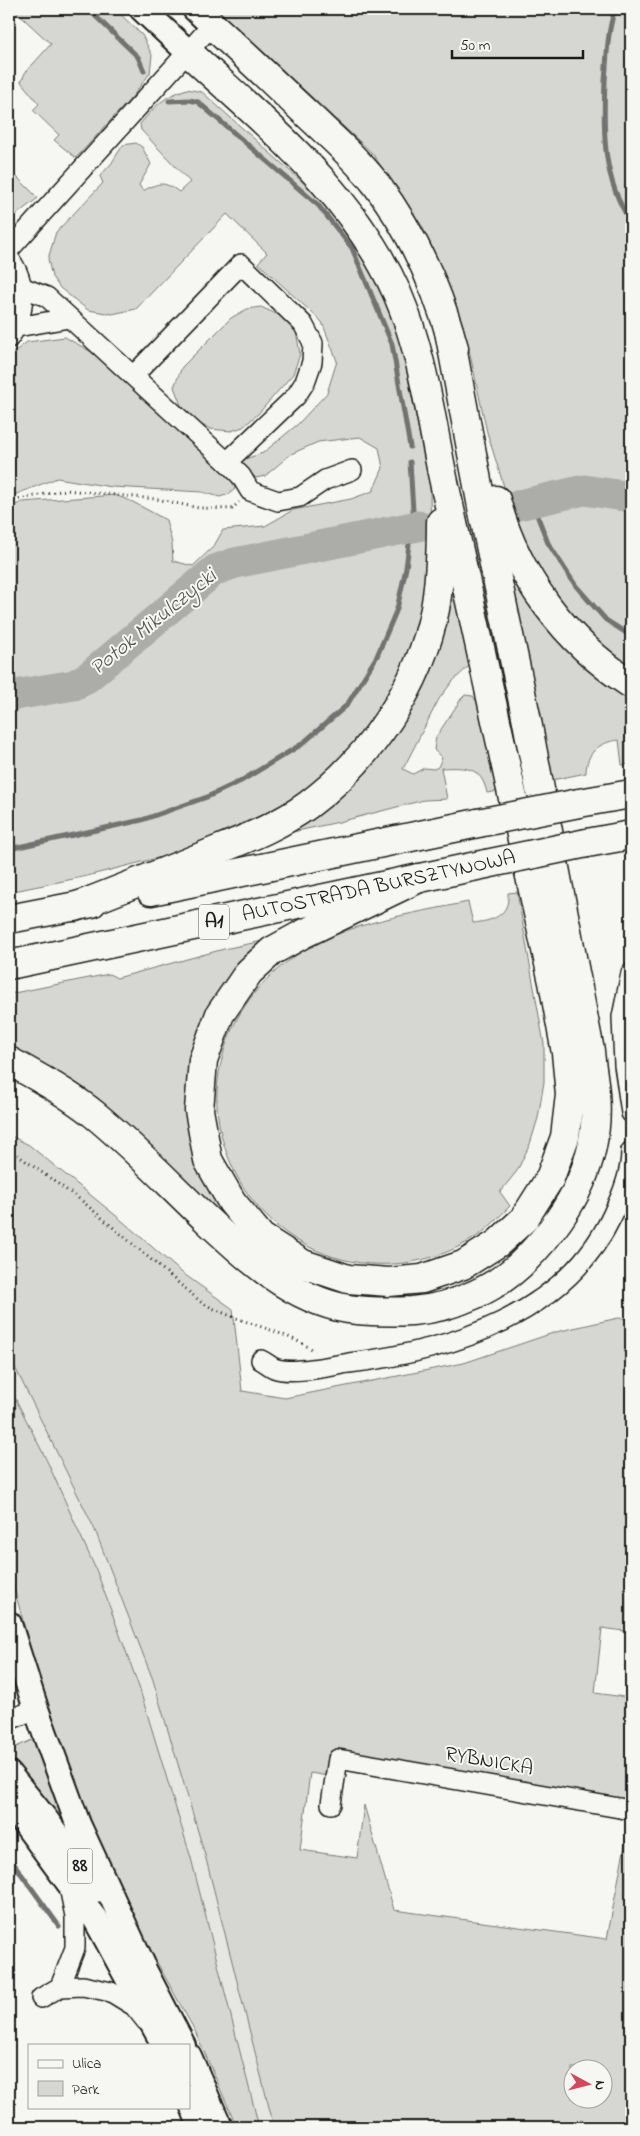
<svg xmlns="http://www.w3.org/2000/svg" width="640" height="2136" viewBox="0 0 640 2136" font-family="'Indie Flower',sans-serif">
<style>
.built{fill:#e6e6e2}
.green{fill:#d6d6d2;stroke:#797977;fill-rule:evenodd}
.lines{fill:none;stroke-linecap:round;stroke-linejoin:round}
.stream{stroke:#727271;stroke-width:5}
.river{stroke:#acaca9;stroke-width:31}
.minor-casing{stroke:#1c1c1c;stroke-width:22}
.major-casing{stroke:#1c1c1c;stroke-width:28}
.highway-casing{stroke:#1c1c1c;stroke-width:31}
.path{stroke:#1c1c1c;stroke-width:3;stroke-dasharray:1 4;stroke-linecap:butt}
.minor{stroke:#f6f6f2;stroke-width:19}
.major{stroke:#f6f6f2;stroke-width:24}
.highway{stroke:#f6f6f2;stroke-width:28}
.highway-bridge-casing{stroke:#1c1c1c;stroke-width:31;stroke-linecap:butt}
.highway-bridge{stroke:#f6f6f2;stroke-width:28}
.labels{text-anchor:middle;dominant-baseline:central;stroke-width:4;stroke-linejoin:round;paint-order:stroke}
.shield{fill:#f6f6f2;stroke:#5d5d5c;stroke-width:1}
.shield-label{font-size:20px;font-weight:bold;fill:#1c1c1c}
.street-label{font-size:21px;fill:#1c1c1c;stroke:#f6f6f2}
.water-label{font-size:22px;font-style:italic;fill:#565654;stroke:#f6f6f2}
</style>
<rect width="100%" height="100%" fill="#f6f6f2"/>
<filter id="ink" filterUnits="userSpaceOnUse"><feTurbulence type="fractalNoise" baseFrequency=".02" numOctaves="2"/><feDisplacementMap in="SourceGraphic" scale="10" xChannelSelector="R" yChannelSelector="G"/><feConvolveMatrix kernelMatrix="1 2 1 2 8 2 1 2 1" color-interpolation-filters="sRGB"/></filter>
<g filter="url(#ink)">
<polygon class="built" points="9,1355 95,1530 153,1680 205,1855 274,2127 259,2127 191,1858 139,1687 97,1572 47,1461 9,1386"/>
<g class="green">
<polygon points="13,9 115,9 142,35 152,55 150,73 133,96 76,158 54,140 59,135 33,110 39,104 21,82 25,73 51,44"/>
<polygon points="217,9 631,9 631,668 617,659 565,610 519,535 487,432 466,336 422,226 372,153"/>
<path d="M187 89 202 92 327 204 354 241 381 286 400 338 430 487 431 556 426 600 412 645 392 689 355 745 313 789 256 823 177 853 83 877 9 892V508L22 502 115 495 133 502 166 520 172 543 173 561 193 566 214 546 223 530 265 526 293 510 351 499 373 491 383 468 379 448 360 437 318 442 291 454 265 476 256 478 239 461 263 453 298 424 327 393 337 361 322 322 258 263 267 253 227 214 136 309 112 314 88 310 60 288 52 277 48 259 56 232 103 183 100 176 111 164 123 145 136 143 142 147 151 164 139 185 143 191C159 182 164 181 179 192L190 182 141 130 140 124C155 106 164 96 187 89Z"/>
<polygon points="16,176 38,198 17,214 9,215 9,180 11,182"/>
<polygon points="261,307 283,317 296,331 300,354 293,374 258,414 243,427 231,431 210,429 194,421 181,405 174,387 182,367 231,318 247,309"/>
<polygon points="65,337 95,354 232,480 235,489 229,494 220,497 202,492 112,487 57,478 9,497 9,356 27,342"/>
<path d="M511 574C536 623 583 672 631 700V764L622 765 619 740C599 742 586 753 586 773L547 781Z"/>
<path d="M453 575 471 664 452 682 439 699 403 769 413 774 424 768 434 769 438 767 442 758 434 750 436 737 461 699 465 695 473 696 477 702 499 791 487 793C481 766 466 767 441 768L447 799 424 800 339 822 283 834 343 791Z"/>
<path d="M517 892 544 1044V1082L538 1118 530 1144 517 1171 500 1192 510 1206C499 1217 489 1228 476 1237 386 1294 269 1259 229 1159 216 1126 213 1094 222 1059 232 1015 260 979 298 954 347 922 412 914 468 902L473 923C492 921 510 916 508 893Z"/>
<path d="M267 940C226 975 208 1001 192 1052L233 1223 241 1237 9 1049V994L109 974 117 978 224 949Z"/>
<path d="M9 1135 29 1145 120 1219 181 1272 233 1309 242 1391 285 1398 464 1363 556 1332 618 1318 631 1319V1632L602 1628 595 1693 631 1698V1804L330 1752 328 1776 310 1773 300 1850 357 1858 364 1805 394 1910 607 1939 629 1824H631V2127H274L205 1855 153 1680 95 1530 9 1355ZM572 2068H602V2098H572Z"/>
<polygon points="9,1386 47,1461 97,1572 139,1687 191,1858 259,2127 237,2127 195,2031 138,1928 100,1843 67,1761 31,1650 9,1570"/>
<polygon points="39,1737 70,1829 66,1830 9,1758 9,1750"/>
</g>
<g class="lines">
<g class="stream">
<polyline points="88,9 138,57 144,71"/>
<path d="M615 9C607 33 607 56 605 81 603 130 602 179 631 222"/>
<polyline points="169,101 190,100 198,102 318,205 352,248 392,344 410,447"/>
<polyline points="410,462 414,527"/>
<polyline points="532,502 548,543 576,586 606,620 631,636"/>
<polyline points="9,849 142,820 207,797 241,781 302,744 347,705 377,656 397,609 406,568 411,528"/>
<polyline points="9,1857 59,1926"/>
</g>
<g class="river">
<polyline points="519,505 584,490 631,497"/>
<polyline points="9,696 74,685 88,677 215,570 235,563 418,526"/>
</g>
<defs>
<g id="minor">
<polyline points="9,250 212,25"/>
<path d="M9 258C27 282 27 314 9 338"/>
<polyline points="22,287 47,297 133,376 241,264 303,324 313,343 312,362 305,382 296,396 227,462 133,376"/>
<polyline points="17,327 69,318"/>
<polyline points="227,462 241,476 250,491 278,501 300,497 325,480 352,470"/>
<polyline points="631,973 622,1017 624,1065 631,1113"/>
<path d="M261 1360C265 1362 270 1366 274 1368 291 1375 331 1366 349 1363 451 1351 565 1315 612 1216 622 1195 631 1174 631 1151"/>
<polyline points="9,1720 36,1709"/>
<polyline points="331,1804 338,1759 631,1810"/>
<polyline points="60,1987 75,1948 75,1916 69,1887"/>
<polyline points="41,1998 60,1987 83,1986 111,1992 134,2006 146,2021"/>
</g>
<g id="major">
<polyline points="142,9 188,52"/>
<polyline points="195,9 212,25"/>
<polyline points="9,1624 36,1709 78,1824 143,1965"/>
<polyline points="9,1774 47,1821 96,1890"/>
<polyline points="9,1802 96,1920 164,2045"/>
<polyline points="135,1952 183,2045"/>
<polyline points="189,2056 220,2127"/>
<polyline points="189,2097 201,2127"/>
</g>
<g id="highway">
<path d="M212 25C244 54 275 84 307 114 330 136 356 158 376 184 413 233 438 289 454 348"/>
<path d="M188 52C267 125 352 192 397 293 422 350 430 413 442 473L553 982 566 1053 570 1095 565 1137 550 1178 524 1219 498 1243 463 1265 422 1279 389 1282 348 1279 303 1264 261 1237 232 1202 208 1160 199 1110 203 1060 220 1014 249 972 272 951 303 934 419 878"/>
<path d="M496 500C516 576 566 642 631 684"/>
<polyline points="579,803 631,794"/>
<polyline points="587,843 631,835"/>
<polyline points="151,891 478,823"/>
<path d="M75 907C121 889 167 871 213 852 245 839 279 826 308 805 371 758 420 686 435 609 440 580 441 551 441 522"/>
<polyline points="9,919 92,903"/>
<polyline points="9,965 486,864"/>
<path d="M9 1061C38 1077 69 1094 95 1115 134 1147 170 1185 207 1220 247 1258 291 1299 348 1309 369 1312 390 1312 412 1311 454 1308 499 1288 528 1257 572 1211 601 1159 595 1093 594 1079 591 1065 590 1051L526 716 482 507 449 331"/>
</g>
</defs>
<use href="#minor" class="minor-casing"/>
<use href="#major" class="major-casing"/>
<use href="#highway" class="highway-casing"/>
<g class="path">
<polyline points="9,501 66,490 156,499 199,508 232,509 239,502"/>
<path d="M9 1149 82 1201 201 1302C237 1323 280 1328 315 1351"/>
</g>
<use href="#minor" class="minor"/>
<use href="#major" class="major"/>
<use href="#highway" class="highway"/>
<defs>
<g id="highway-bridge">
<polyline points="478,823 579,803"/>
<polyline points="486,864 587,843"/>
</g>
</defs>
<use href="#highway-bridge" class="highway-bridge-casing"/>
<use href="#highway-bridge" class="highway-bridge"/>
</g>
</g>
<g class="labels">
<g class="shield">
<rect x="199" y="904.5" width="30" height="35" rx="4"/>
<rect x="67.5" y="1848.5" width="25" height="35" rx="4"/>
</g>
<g class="shield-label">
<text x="214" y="922">A1</text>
<text x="80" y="1866">88</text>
</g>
<g class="street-label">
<text transform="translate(379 887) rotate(-12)">AUTOSTRADA BURSZTYNOWA</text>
<text transform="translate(489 1762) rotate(10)">RYBNICKA</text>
</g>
<g class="water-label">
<text transform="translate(154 623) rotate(-39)">Potok Mikulczycki</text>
</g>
</g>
<rect width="640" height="2136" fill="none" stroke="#f6f6f2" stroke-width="30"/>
<rect x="15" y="15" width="610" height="2106" fill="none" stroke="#1c1c1c" stroke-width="2" filter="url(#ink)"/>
<rect x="28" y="2044" width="162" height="65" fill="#f6f6f2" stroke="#9f9f9c"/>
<rect x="38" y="2060" width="25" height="8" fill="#f6f6f2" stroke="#9f9f9c"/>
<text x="72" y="2068" font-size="15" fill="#1c1c1c">Ulica</text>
<rect x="38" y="2081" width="25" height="15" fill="#d6d6d2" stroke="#9f9f9c"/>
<text x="72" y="2094" font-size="15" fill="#1c1c1c">Park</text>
<g transform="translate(588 2084) rotate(97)"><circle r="24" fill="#f6f6f2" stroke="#9f9f9c"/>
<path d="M0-4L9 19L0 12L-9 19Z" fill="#d1495b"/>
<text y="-8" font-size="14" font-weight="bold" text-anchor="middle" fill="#1c1c1c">N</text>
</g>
<path d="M452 50v8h131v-8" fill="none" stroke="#1c1c1c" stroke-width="2.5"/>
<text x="460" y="50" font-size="15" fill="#1c1c1c" stroke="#f6f6f2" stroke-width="4" paint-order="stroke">50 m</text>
</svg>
